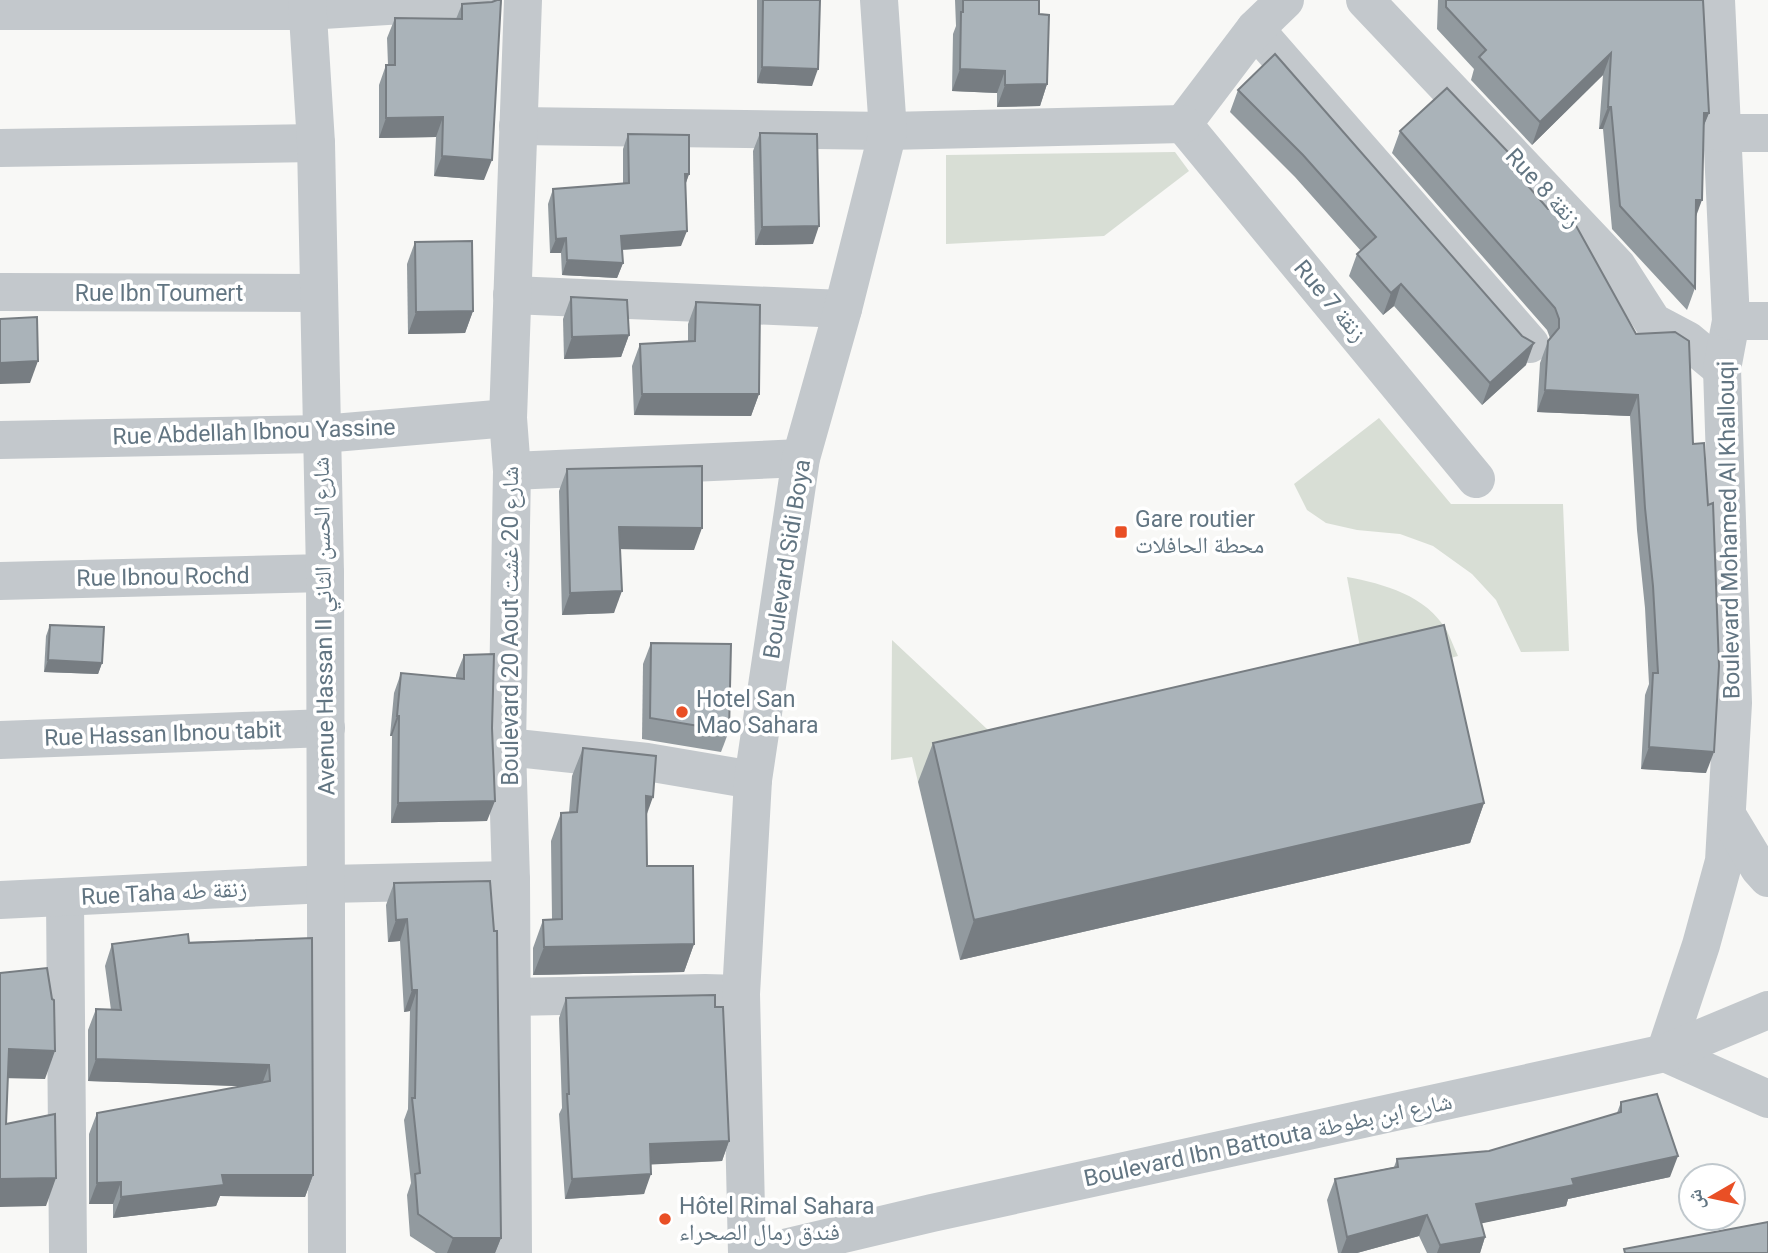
<svg xmlns="http://www.w3.org/2000/svg" width="1768" height="1253" viewBox="0 0 1768 1253" font-family="Roboto,'Noto Naskh Arabic',sans-serif">
<style>
.green{fill:#d8ded5}
.lines{fill:none;stroke-linecap:round;stroke-linejoin:round}
.minor{stroke:#c3c8cc;stroke-width:38}
.tertiary{stroke:#c3c8cc;stroke-width:38}
.wall{fill:#929a9f}
.shaded-wall{fill:#777d82}
.building{fill:#aab3b9;stroke:#777d82;stroke-width:2}
.poi-dot{fill:#e94f25;stroke:#fff;stroke-width:2.5}
.labels{text-anchor:middle;dominant-baseline:central;stroke-width:7;stroke-linejoin:round;paint-order:stroke}
.street-label{font-size:23px;fill:#627582;stroke:#fff}
.poi-label{font-size:23px;fill:#627582;stroke:#fff;text-anchor:start}
</style>
<rect width="100%" height="100%" fill="#f8f8f6"/>
<g class="green">
<polygon points="1175,152 1189,171 1104,236 946,244 946,155"/>
<polygon points="1379,418 1451,504 1563,504 1569,651 1521,652 1496,600 1472,574 1433,546 1400,534 1357,530 1326,523 1307,510 1294,484"/>
<path d="M1347 577C1384 584 1426 595 1447 631 1451 639 1454 648 1458 656L1366 680Z"/>
<polygon points="892,640 1019,759 918,782 912,757 891,760"/>
</g>
<g class="lines">
<g class="minor">
<polyline points="1365,0 1617,266 1653,322 1687,340 1722,369"/>
<polyline points="1716,0 1731,321 1722,369 1733,703 1724,861 1701,945 1665,1053 1768,1099"/>
<polyline points="0,11 307,11 483,0"/>
<polyline points="1255,29 1530,344"/>
<polyline points="1183,124 1476,479"/>
<polyline points="1183,124 1255,29 1285,0"/>
<polyline points="518,126 888,131 1183,124"/>
<polyline points="1722,133 1768,133"/>
<polyline points="0,148 316,143"/>
<polyline points="0,292 318,293"/>
<polyline points="512,295 843,309"/>
<polyline points="1731,321 1768,321"/>
<polyline points="0,440 322,434 508,418"/>
<polyline points="512,471 801,458"/>
<polyline points="0,581 325,573"/>
<polyline points="0,740 326,728"/>
<polyline points="507,747 647,762 753,780"/>
<polyline points="1727,815 1759,868 1768,878"/>
<polyline points="65,899 68,1253"/>
<polyline points="0,900 327,884 511,880"/>
<polyline points="512,997 705,993 741,994"/>
<polyline points="513,1253 511,880 507,747 512,471 508,418 523,0"/>
<polyline points="747,1253 741,994 753,780 801,458 843,309 888,131 879,0"/>
</g>
<g class="tertiary">
<polyline points="307,0 316,143 325,573 327,1253"/>
<polyline points="763,1253 932,1213 1665,1053 1768,1010"/>
</g>
</g>
<g class="wall">
<polygon points="757,0 820,0 812,86 757,83"/>
<polygon points="955,0 1039,0 1039,14 1047,84 1040,106 997,107 997,93 952,91 953,34 956,26"/>
<polygon points="1438,0 1703,0 1709,113 1703,127 1696,215 1695,288 1687,310 1612,229 1603,129 1599,129 1603,75 1532,145 1471,80 1474,69 1437,29"/>
<polygon points="462,4 484,180 434,176 436,137 379,138 379,85 386,65 388,65 387,38 395,18 456,19"/>
<polygon points="1238,90 1526,365 1482,405 1394,306 1383,315 1349,276 1357,254 1361,251 1295,177 1230,112"/>
<polygon points="1400,131 1506,160 1636,334 1706,773 1641,769 1645,695 1649,684 1645,608 1637,530 1630,416 1537,412 1540,363 1548,341 1550,338 1547,330 1392,153"/>
<polygon points="760,133 813,244 755,245 753,151"/>
<polygon points="628,134 689,174 685,186 681,246 622,250 623,263 617,278 562,275 561,253 550,253 548,204 553,189 623,184 623,149"/>
<polygon points="415,242 473,311 465,333 408,334 407,264"/>
<polygon points="571,297 629,335 621,357 564,359 563,319"/>
<polygon points="696,302 759,394 751,416 634,415 632,366 640,344 688,341 688,324"/>
<polygon points="567,469 694,550 620,549 614,613 562,615 559,491"/>
<polygon points="50,625 102,663 98,674 44,672 46,636"/>
<polygon points="651,643 729,731 721,752 642,739 643,664"/>
<polygon points="464,655 487,821 391,823 392,736 390,736 394,693 401,673 456,678 456,675"/>
<polygon points="933,743 1484,803 1470,843 960,960 918,782"/>
<polygon points="583,748 646,816 647,866 694,944 684,972 533,975 533,948 543,920 552,919 551,841 561,813 569,813 572,776"/>
<polygon points="490,881 501,1238 495,1253 436,1253 410,1236 407,1195 411,1183 404,1120 408,1109 410,1011 404,1012 400,941 388,942 386,905 394,883"/>
<polygon points="312,938 313,1175 305,1197 220,1196 216,1206 113,1218 113,1204 89,1204 89,1134 97,1113 243,1086 88,1081 88,1030 96,1009 111,1010 105,966 112,944"/>
<polygon points="566,998 715,1007 729,1141 722,1161 651,1164 644,1194 565,1199 559,1114 562,1108 559,1018"/>
<polygon points="1621,1102 1670,1177 1568,1199 1566,1206 1481,1223 1485,1237 1480,1253 1427,1253 1419,1236 1357,1253 1338,1253 1327,1200 1335,1179 1394,1167 1397,1159 1489,1151 1617,1113"/>
</g>
<g class="shaded-wall">
<polygon points="1611,53 1603,75 1532,145 1540,122"/>
<polygon points="762,67 818,69 812,86 757,83"/>
<polygon points="960,69 1005,71 997,93 952,91"/>
<polygon points="1047,84 1040,106 997,107 1005,85"/>
<polygon points="1608,107 1611,107 1603,129 1599,129"/>
<polygon points="1704,113 1709,113 1700,135"/>
<polygon points="443,117 436,137 379,138 386,118"/>
<polygon points="442,156 492,160 484,180 434,176"/>
<polygon points="685,174 689,174 684,188"/>
<polygon points="1696,200 1702,200 1694,222"/>
<polygon points="819,226 813,244 755,245 762,227"/>
<polygon points="687,231 681,246 616,250 621,236"/>
<polygon points="566,238 561,253 550,253 556,239"/>
<polygon points="567,260 623,263 617,278 562,275"/>
<polygon points="1401,284 1394,306 1383,315 1391,293"/>
<polygon points="473,311 465,333 408,334 416,312"/>
<polygon points="629,335 621,357 564,359 572,337"/>
<polygon points="1534,343 1526,365 1482,405 1490,383"/>
<polygon points="38,361 30,383 0,384 0,363"/>
<polygon points="1545,390 1638,395 1630,416 1537,412"/>
<polygon points="642,394 759,394 751,416 634,415"/>
<polygon points="619,527 702,528 694,550 611,549"/>
<polygon points="622,591 614,613 562,615 570,593"/>
<polygon points="48,660 102,663 98,674 44,672"/>
<polygon points="397,716 399,716 392,736 390,736"/>
<polygon points="1649,747 1714,752 1706,773 1641,769"/>
<polygon points="646,796 653,797 643,825"/>
<polygon points="495,801 487,821 391,823 398,803"/>
<polygon points="1484,803 1470,843 960,960 974,920"/>
<polygon points="407,919 400,941 388,942 396,920"/>
<polygon points="694,944 684,972 533,975 544,947"/>
<polygon points="412,990 417,990 410,1011 404,1012"/>
<polygon points="9,1049 55,1051 45,1079 0,1078"/>
<polygon points="96,1059 269,1065 261,1087 88,1081"/>
<polygon points="729,1141 722,1161 642,1165 650,1144"/>
<polygon points="1678,1156 1670,1177 1568,1199 1566,1206 1469,1226 1476,1204 1572,1179"/>
<polygon points="651,1174 644,1194 565,1199 572,1179"/>
<polygon points="222,1175 313,1175 305,1197 220,1196 216,1206 113,1218 121,1197"/>
<polygon points="56,1178 46,1206 0,1207 0,1179"/>
<polygon points="121,1182 113,1204 89,1204 97,1183"/>
<polygon points="1427,1215 1419,1236 1357,1253 1341,1253 1347,1237"/>
<polygon points="1485,1237 1480,1253 1437,1253 1440,1245"/>
<polygon points="453,1238 501,1238 495,1253 447,1253"/>
</g>
<g class="building">
<polygon points="497,0 501,0 492,160 442,156 443,117 386,118 386,65 395,65 395,18 462,19 462,4 492,2"/>
<polygon points="763,0 820,0 818,69 762,67"/>
<polygon points="963,0 1039,0 1039,14 1049,15 1047,84 1005,85 1005,71 960,69 961,12 963,12"/>
<polygon points="1446,0 1703,0 1709,113 1704,113 1702,200 1696,200 1695,288 1620,206 1611,107 1608,107 1611,53 1540,122 1479,57 1486,50 1446,7"/>
<polygon points="1275,54 1522,336 1534,343 1490,383 1401,284 1391,293 1357,254 1376,237 1303,155 1238,90"/>
<polygon points="1447,88 1509,153 1504,158 1548,209 1562,209 1574,222 1636,334 1675,332 1689,341 1693,444 1704,443 1708,505 1713,503 1719,666 1714,752 1649,747 1653,673 1658,673 1653,586 1645,508 1638,395 1545,390 1548,341 1559,328 1559,319 1555,308 1400,131"/>
<polygon points="760,133 817,134 819,226 762,227"/>
<polygon points="628,134 689,135 689,174 685,174 687,231 621,236 623,263 567,260 566,238 556,239 553,189 629,183"/>
<polygon points="472,241 473,311 416,312 415,242"/>
<polygon points="571,297 627,300 629,335 572,337"/>
<polygon points="696,302 760,305 759,394 642,394 640,344 695,341"/>
<polygon points="37,317 38,361 0,363 0,319"/>
<polygon points="702,466 702,528 619,527 622,591 570,593 567,469"/>
<polygon points="50,625 104,627 102,663 48,660"/>
<polygon points="1444,625 1484,803 974,920 933,743"/>
<polygon points="651,643 731,644 729,731 650,718"/>
<polygon points="494,654 492,728 495,801 398,803 399,716 397,716 401,673 464,679 464,655"/>
<polygon points="583,748 656,756 653,797 646,796 647,866 693,866 694,944 544,947 543,920 562,919 561,813 577,812"/>
<polygon points="490,881 494,931 497,931 501,1238 453,1238 418,1214 415,1174 420,1173 412,1098 415,1098 417,990 412,990 407,919 396,920 394,883"/>
<polygon points="188,934 189,943 312,938 313,1175 222,1175 224,1185 121,1197 121,1182 97,1183 97,1113 270,1081 269,1065 96,1059 96,1009 121,1010 112,944"/>
<polygon points="47,968 52,999 54,1000 55,1051 9,1049 6,1124 55,1114 56,1178 0,1179 0,973"/>
<polygon points="715,995 715,1007 723,1007 729,1141 650,1144 651,1174 572,1179 567,1094 569,1094 566,998"/>
<polygon points="1657,1094 1678,1156 1572,1179 1574,1185 1476,1204 1485,1237 1440,1245 1427,1215 1347,1237 1335,1179 1398,1167 1397,1159 1489,1151 1621,1112 1621,1102"/>
<polygon points="1768,1222 1768,1253 1625,1253 1624,1249"/>
</g>
<g class="poi-dot">
<rect x="1114" y="525" width="14" height="14" rx="3.5"/>
<circle cx="682" cy="712" r="7"/>
<circle cx="665" cy="1219" r="7"/>
</g>
<g class="labels">
<g class="street-label">
<text transform="translate(1543 188) rotate(47)">Rue 8 زنقة</text>
<text x="159" y="293">Rue Ibn Toumert</text>
<text transform="translate(1330 301) rotate(50)">Rue 7 زنقة</text>
<text transform="translate(254 432) rotate(-2)">Rue Abdellah Ibnou Yassine</text>
<text transform="translate(1729 530) rotate(-91)">Boulevard Mohamed Al Khallouqi</text>
<text transform="translate(787 559) rotate(-81)">Boulevard Sidi Boya</text>
<text transform="translate(163 577) rotate(-1)">Rue Ibnou Rochd</text>
<text transform="translate(324 626) rotate(-91)">Avenue Hassan II شارع الحسن الثاني</text>
<text transform="translate(510 626) rotate(-90)">Boulevard 20 Aout شارع 20 غشت</text>
<text transform="translate(163 734) rotate(-2)">Rue Hassan Ibnou tabit</text>
<text transform="translate(164 893) rotate(-3)">Rue Taha زنقة طه</text>
<text transform="translate(1268 1140) rotate(-12)">Boulevard Ibn Battouta شارع ابن بطوطة</text>
</g>
<g class="poi-label">
<text x="1135" y="519">Gare routier<tspan x="1135" dy="26">محطة الحافلات</tspan></text>
<text x="696" y="699">Hotel San<tspan x="696" dy="26">Mao Sahara</tspan></text>
<text x="679" y="1206">Hôtel Rimal Sahara<tspan x="679" dy="26">فندق رمال الصحراء</tspan></text>
</g>
</g>
<g transform="translate(1712 1197) rotate(261)"><circle r="33" fill="#ffffff" stroke="#c0c8cd" stroke-width="2"/>
<path d="M0-5L12 26L0 18L-12 26Z" fill="#e94f25"/>
<text y="-10" font-size="19" font-weight="bold" text-anchor="middle" fill="#627582">ش</text>
</g>
</svg>
